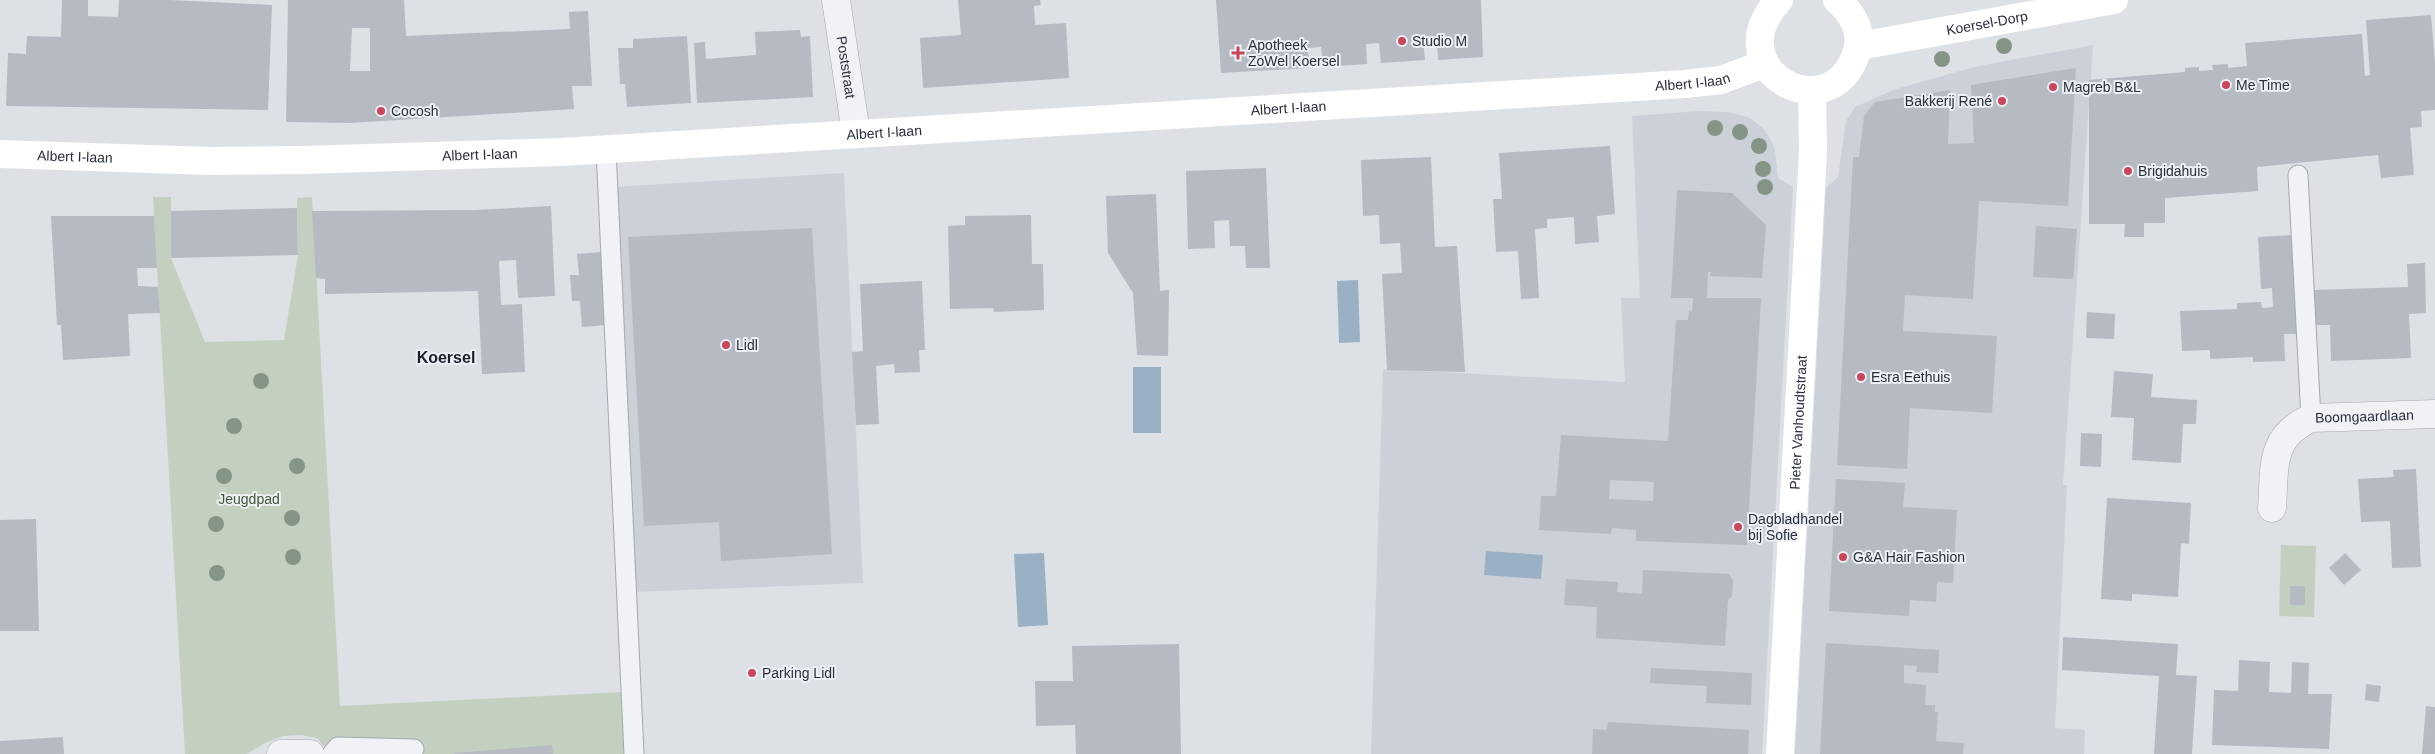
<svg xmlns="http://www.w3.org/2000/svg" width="2435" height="754" viewBox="0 0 2435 754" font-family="Arial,sans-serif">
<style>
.built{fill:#ccd0d8}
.green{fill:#c3d0bf}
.water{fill:#9ab0c5}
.building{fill:#b5bac3;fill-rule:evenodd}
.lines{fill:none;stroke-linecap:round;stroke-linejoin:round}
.lane-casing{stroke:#a3a8b0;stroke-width:21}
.street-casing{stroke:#a3a8b0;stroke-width:29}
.lane{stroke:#f0f2f5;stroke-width:19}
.street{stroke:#f0f2f5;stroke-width:28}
.secondary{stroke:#fff;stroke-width:28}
.tree{fill:#859585}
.poi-dot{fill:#c7475d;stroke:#edf0f4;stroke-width:2}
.labels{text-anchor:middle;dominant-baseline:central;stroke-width:4;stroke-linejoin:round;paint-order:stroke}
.street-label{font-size:14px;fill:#282f3c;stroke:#edf0f4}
.poi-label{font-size:14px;fill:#282f3c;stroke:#edf0f4;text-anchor:start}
.park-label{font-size:14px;fill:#3d5736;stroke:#edf0f4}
.quarter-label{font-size:16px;font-weight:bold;fill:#1a212d;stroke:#edf0f4}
</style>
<rect width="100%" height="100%" fill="#dde1e6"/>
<g class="built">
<polygon points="2093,45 2063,485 2067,485 2055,728 2085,730 2084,754 1795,754 1826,188 1838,177 1846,121 1855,107 1896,89 1978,66"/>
<polygon points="1700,111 1728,112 1740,115 1750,118 1765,130 1775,149 1778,178 1793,187 1762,754 1371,754 1383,369 1625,382 1621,298 1640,298 1632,116"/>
<polygon points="844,173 863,583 634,592 614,187"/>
</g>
<g class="green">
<polygon points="153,197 171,197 171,258 205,342 284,340 298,255 297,198 312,197 340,706 624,692 627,754 330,754 317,738 301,735 283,736 265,743 247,754 185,754"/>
<polygon points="2281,545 2316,546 2314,617 2279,616"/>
</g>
<g class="water">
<polygon points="1358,280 1360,342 1339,343 1337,281"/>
<rect x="1133" y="367" width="28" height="66"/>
<polygon points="1486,551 1543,555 1541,579 1484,575"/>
<polygon points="1044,553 1048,625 1018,627 1014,554"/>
</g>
<g class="building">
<polygon points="62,0 88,0 88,16 118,17 119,0 170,0 272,5 268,110 6,106 8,53 26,54 27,36 61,37"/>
<path d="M288 0H404L406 36 570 29 569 12 588 11 592 86H572L574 109 350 123 286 122ZM352 28H370V71H350Z"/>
<polygon points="958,0 1040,0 1041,5 1034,6 1035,25 1066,23 1069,78 923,88 920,38 961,35"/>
<polygon points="1216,0 1481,0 1483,57 1438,60 1437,41 1423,41 1425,60 1381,63 1379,43 1366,44 1367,64 1323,67 1321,47 1308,48 1309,68 1221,73"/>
<polygon points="2431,15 2435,63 2435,110 2421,111 2422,127 2410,128 2414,175 2381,178 2378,155 2257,167 2258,191 2165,198 2165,223 2144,223 2144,237 2124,237 2125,224 2089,224 2089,80 2185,72 2185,68 2199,67 2199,71 2213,70 2212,65 2228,64 2228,68 2247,66 2245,43 2362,34 2365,76 2370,75 2366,20"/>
<polygon points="800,30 801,37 810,36 813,97 697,103 694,43 705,42 706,59 756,55 755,32"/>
<polygon points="687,36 691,103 627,107 625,84 620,84 618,48 633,48 633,39"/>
<polygon points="2076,68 2068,206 1979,201 1973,299 1905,295 1903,331 1997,336 1992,413 1910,408 1907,469 1837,465 1853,157 1859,157 1864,116 1875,102 1950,90 1948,144 1974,143 1971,85"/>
<polygon points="1610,146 1615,214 1597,216 1599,242 1575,244 1574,217 1547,219 1547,228 1535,229 1539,298 1521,299 1518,251 1496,252 1493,199 1502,199 1499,153"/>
<polygon points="1431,157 1435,247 1457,246 1465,372 1387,370 1382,274 1402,273 1400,243 1380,244 1379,215 1363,216 1361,160"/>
<polygon points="1266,168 1270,268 1246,268 1245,246 1230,246 1229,220 1214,221 1215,248 1188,249 1186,171"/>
<path d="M1677 190 1732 193 1766 225 1762 278 1710 276 1711 272H1708L1707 298H1761L1747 545 1636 541V530L1612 528 1611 534 1539 530 1541 496H1556L1561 435 1668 441 1676 320H1688L1689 311 1692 312 1693 298H1671ZM1610 480 1654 482 1653 501 1609 499Z"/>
<polygon points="1156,194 1160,291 1169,290 1168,356 1137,355 1133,293 1108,253 1106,196"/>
<polygon points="551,206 555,296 518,298 516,260 499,261 501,305 522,304 525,372 482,374 478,291 325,294 325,279 316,278 312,211 474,210"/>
<polygon points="297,208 298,255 171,258 171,211"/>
<polygon points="1031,215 1032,264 1043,264 1044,310 994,312 993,308 950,309 948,226 965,225 965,216"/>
<polygon points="51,216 154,216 157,268 137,268 138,286 158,287 160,313 128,314 130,356 63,360 61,325 57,325"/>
<polygon points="2036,226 2077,229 2073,279 2033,277"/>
<polygon points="812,228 832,554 721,561 719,522 644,526 628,237"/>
<polygon points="2294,235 2299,334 2284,334 2285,361 2253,362 2253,357 2210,359 2210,350 2182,351 2180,311 2237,309 2237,303 2261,302 2262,308 2273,307 2272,288 2261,289 2258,237"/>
<polygon points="602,252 607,325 582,327 580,301 572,301 570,275 579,275 577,254"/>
<polygon points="2425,263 2426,313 2409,314 2411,358 2331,361 2330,325 2315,325 2314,290 2408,287 2407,264"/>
<polygon points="922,281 925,350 919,350 920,372 895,373 894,364 876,366 879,424 856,425 852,352 863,351 860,284"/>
<polygon points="2087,312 2115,314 2114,339 2086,338"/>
<polygon points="2114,371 2153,374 2151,397 2197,400 2196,424 2183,424 2181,463 2132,460 2134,418 2111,417"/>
<polygon points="2081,433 2102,434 2101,467 2080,466"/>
<polygon points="2416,469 2421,567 2392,568 2390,521 2361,522 2358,479 2394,477 2393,470"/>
<polygon points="1836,479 1905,483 1903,507 1957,510 1953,583 1937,582 1936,602 1910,600 1909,616 1829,611"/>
<polygon points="2107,498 2191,503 2189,544 2181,543 2178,597 2132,594 2132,601 2101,599"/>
<polygon points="36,519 39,631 0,631 0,520"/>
<polygon points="2345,553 2361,570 2344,585 2329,568"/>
<polygon points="1643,570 1729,574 1733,581 1732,596 1728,600 1725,646 1596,638 1597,607 1564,605 1566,579 1618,582 1617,592 1642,594"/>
<rect x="2290" y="586" width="15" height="19"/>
<polygon points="2063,637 2178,644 2176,675 2197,676 2192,754 2154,754 2159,676 2062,670"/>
<polygon points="1826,643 1939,650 1938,673 1916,672 1917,666 1904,665 1904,683 1926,685 1925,705 1935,705 1935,712 1938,712 1936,741 1964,743 1963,754 1820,754"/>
<polygon points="1179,644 1181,754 1076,754 1075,725 1036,726 1035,681 1073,681 1072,646"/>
<polygon points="2239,660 2270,662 2269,692 2291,693 2292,662 2309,663 2308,694 2332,694 2329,749 2212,745 2214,690 2238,691"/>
<polygon points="1651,668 1752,673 1751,705 1706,703 1707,686 1650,683"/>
<polygon points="2366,684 2381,686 2379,702 2365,700"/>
<polygon points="2426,706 2435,707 2435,754 2422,754"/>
<polygon points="1608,722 1749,730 1748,754 1592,754 1593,729 1607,730"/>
<polygon points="63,737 64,754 0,754 0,741"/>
<polygon points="552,745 553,754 454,754 454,753"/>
</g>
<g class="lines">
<defs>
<g id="lane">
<polyline points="606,149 634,754"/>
<polyline points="2298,175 2311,418"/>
<polyline points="332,754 338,747 414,749"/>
</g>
<g id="street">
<path id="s1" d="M836 0 856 133"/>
<path id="s2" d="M2272 508C2275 467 2269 437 2311 418L2435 414"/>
<polyline points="281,754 310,754"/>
</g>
</defs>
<use href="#lane" class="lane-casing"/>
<use href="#street" class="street-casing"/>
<use href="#lane" class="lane"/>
<use href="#street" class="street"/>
<g class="secondary">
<path d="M1779 0C1715 69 1829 132 1856 54 1864 32 1853 14 1837 0"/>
<path id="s3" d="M1859 46 2114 0"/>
<path id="s4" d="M0 154 210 161 304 160 561 152 1685 84 1721 80 1764 64"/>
<path id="s5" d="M1780 754 1813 151 1812 90"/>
</g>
</g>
<g class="tree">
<circle cx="2004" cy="46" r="8"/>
<circle cx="1942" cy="59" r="8"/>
<circle cx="1715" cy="128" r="8"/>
<circle cx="1740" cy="132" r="8"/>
<circle cx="1759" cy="146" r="8"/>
<circle cx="1763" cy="169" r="8"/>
<circle cx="1765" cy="187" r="8"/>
<circle cx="261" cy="381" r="8"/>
<circle cx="234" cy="426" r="8"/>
<circle cx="297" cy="466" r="8"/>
<circle cx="224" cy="476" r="8"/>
<circle cx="292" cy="518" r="8"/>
<circle cx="216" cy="524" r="8"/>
<circle cx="293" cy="557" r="8"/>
<circle cx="217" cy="573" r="8"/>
</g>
<g class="poi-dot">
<circle cx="1402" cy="41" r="5"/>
<path d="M1235.5 45.5h5v5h5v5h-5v5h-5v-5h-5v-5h5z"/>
<circle cx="2226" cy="85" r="5"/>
<circle cx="2053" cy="87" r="5"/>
<circle cx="2002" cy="101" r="5"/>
<circle cx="381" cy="111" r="5"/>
<circle cx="2128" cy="171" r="5"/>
<circle cx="726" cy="345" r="5"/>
<circle cx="1861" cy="377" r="5"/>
<circle cx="1738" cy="527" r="5"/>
<circle cx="1843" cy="557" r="5"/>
<circle cx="752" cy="673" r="5"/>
</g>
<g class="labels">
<g class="street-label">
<text stroke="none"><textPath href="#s3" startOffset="130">Koersel-Dorp</textPath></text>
<text stroke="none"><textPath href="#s1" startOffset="68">Poststraat</textPath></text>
<text stroke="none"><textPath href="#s4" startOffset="1695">Albert I-laan</textPath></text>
<text stroke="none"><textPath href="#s4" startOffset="1290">Albert I-laan</textPath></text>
<text stroke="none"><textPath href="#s4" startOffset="885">Albert I-laan</textPath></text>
<text stroke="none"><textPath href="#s4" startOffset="480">Albert I-laan</textPath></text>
<text stroke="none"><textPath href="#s4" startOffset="75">Albert I-laan</textPath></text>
<text stroke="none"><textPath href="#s2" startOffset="159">Boomgaardlaan</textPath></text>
<text stroke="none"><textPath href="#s5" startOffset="332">Pieter Vanhoudtstraat</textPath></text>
</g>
<g class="poi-label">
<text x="1412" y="41">Studio M</text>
<text x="1248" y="45">Apotheek<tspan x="1248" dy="16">ZoWel Koersel</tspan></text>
<text x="2236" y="85">Me Time</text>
<text x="2063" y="87">Magreb B&amp;L</text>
<text x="1992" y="101" text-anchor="end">Bakkerij René</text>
<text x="391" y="111">Cocosh</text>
<text x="2138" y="171">Brigidahuis</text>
<text x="736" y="345">Lidl</text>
<text x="1871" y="377">Esra Eethuis</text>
<text x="1748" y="519">Dagbladhandel<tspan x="1748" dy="16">bij Sofie</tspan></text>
<text x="1853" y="557">G&amp;A Hair Fashion</text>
<text x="762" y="673">Parking Lidl</text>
</g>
<g class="park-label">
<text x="249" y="499">Jeugdpad</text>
</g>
<g class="quarter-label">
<text x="446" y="357">Koersel</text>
</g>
</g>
</svg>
